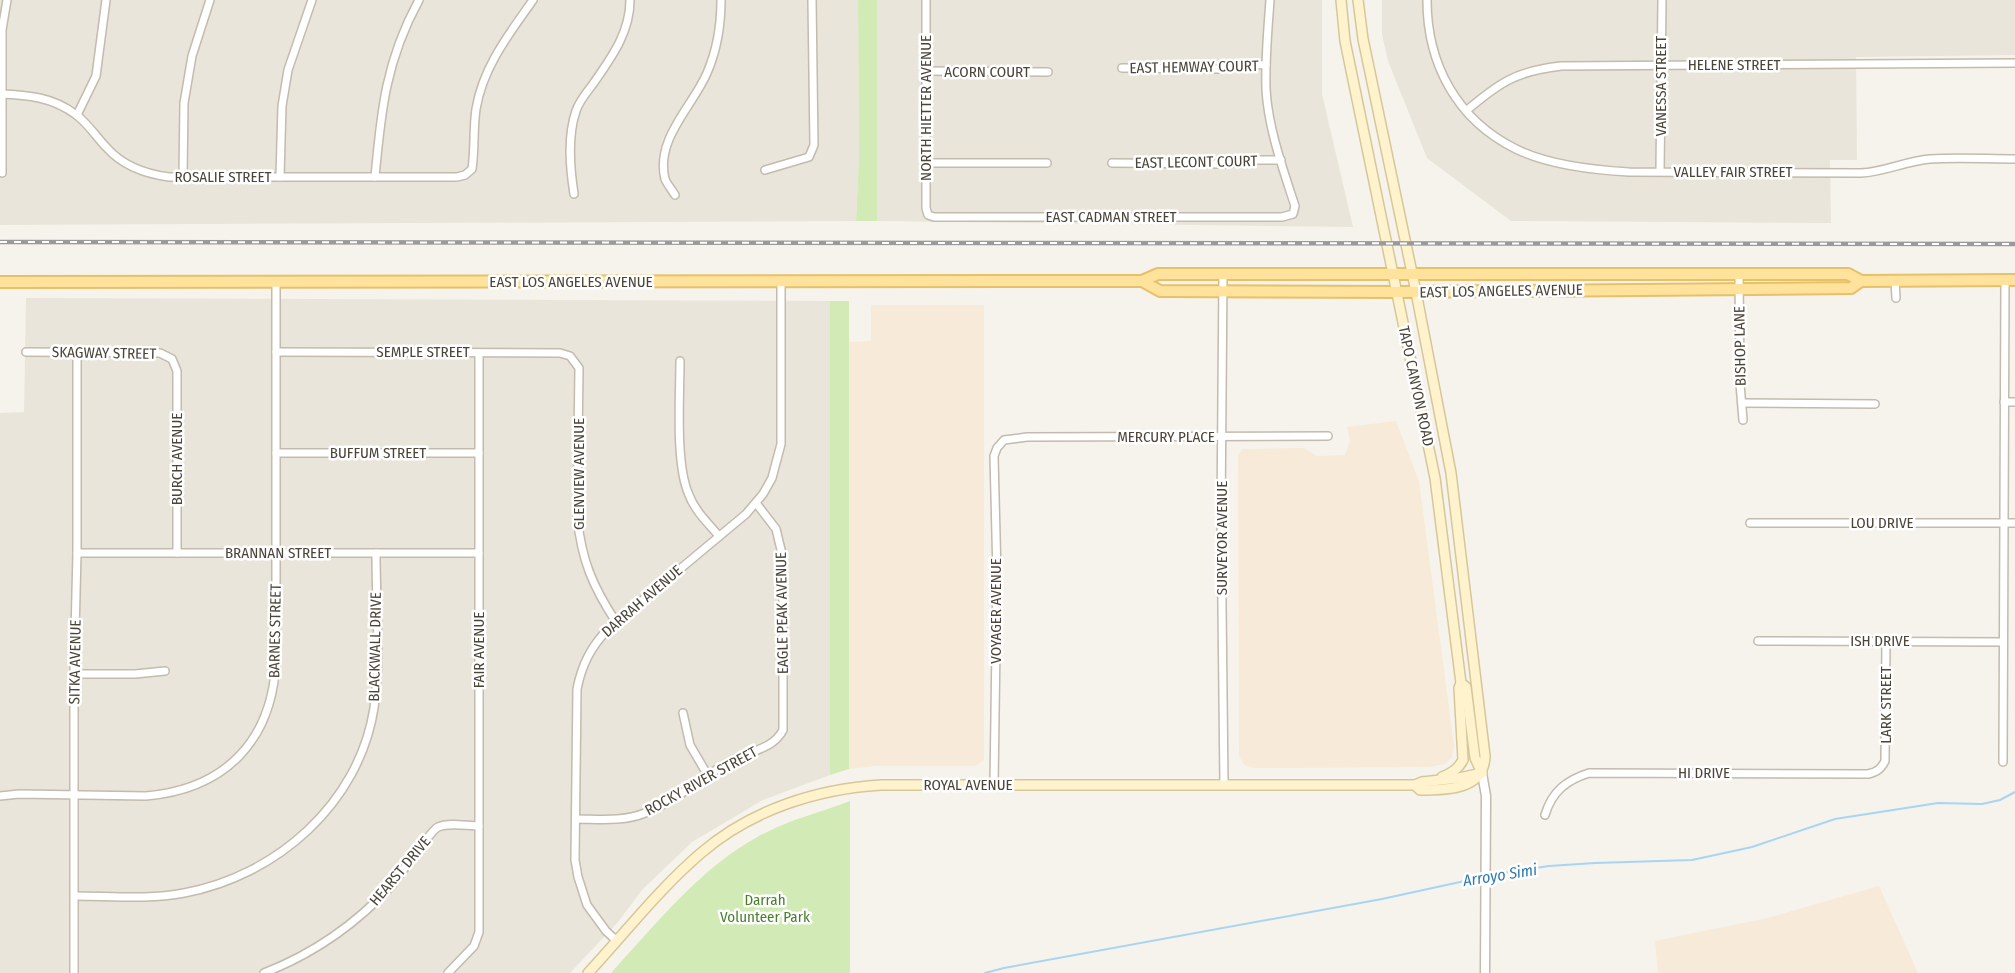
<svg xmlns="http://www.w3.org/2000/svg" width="2015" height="973" viewBox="0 0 2015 973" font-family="'Fira Sans Condensed',sans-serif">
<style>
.residential{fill:#eae5da}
.commercial{fill:#f7ead8}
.green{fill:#d2eab5}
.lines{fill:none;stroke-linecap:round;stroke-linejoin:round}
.stream{stroke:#a9d4f2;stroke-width:2}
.minor-casing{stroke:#c2bbae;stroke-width:10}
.tertiary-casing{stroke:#c2bbae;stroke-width:11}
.secondary-casing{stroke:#d6c79b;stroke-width:12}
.primary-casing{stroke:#e6c16a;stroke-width:14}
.minor{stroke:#fff;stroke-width:7}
.tertiary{stroke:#fff;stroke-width:8}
.secondary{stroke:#fff3cd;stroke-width:9}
.primary{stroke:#ffe39c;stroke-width:10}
.rail-casing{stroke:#9a9a9a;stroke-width:4.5}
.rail{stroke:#fff;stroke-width:2;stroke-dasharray:7;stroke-linecap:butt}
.labels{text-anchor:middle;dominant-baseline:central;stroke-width:5;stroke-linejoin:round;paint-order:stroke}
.street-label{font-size:15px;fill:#4b4439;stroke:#fff}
.park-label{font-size:15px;fill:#4a7f2a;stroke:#fff}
.water-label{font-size:16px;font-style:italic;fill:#2e7ab2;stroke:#fff}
</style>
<rect width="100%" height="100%" fill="#f6f3ec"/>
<g class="residential">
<polygon points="0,0 858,0 859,158 856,221 0,225"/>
<polygon points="877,0 1322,0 1322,94 1353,227 877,221"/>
<polygon points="1382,0 2015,0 2015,55 1856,57 1857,160 1830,160 1831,223 1511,221 1427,158 1388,61 1382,34"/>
<polygon points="26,298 830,301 830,775 763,800 692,842 642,890 618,922 570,973 0,973 0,413 24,412"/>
</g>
<g class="commercial">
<polygon points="871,305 984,305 984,760 975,766 876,766 849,769 849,342 871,341"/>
<polygon points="1396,421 1419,481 1454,746 1452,757 1445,764 1429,767 1254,768 1244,765 1239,756 1238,456 1242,449 1304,448 1317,456 1345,455 1350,441 1347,427"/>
<polygon points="1879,886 1918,973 1658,973 1655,941 1768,918"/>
</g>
<g class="green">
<polygon points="858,0 877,0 877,221 856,221 859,158"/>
<polygon points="830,301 849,301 849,769 830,775"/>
<path d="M850 801V973H611C657 923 699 869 759 836 788 820 819 813 850 801Z"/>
</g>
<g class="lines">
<g class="stream">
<polyline points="1488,875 1549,866 1595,863 1692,860 1752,847 1835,819 1938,803 1982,804 2000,800 2015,792"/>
<polyline points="985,973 1004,968 1382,899 1483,877"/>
</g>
<defs>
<g id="minor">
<path d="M926 0V208L928 215 934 217H1282L1293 214 1295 206C1283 169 1268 128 1266 89 1265 59 1268 29 1270 0"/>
<path d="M1427 0C1427 64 1457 120 1516 149 1548 165 1593 170 1629 172L1861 173C1884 172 1906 161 1930 159 1958 157 1987 159 2015 159"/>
<polyline points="1122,68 1218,69 1249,64 1266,65"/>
<polyline points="926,71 1048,72"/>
<path d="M0 94C28 95 52 97 75 114 88 123 96 137 107 148 123 166 146 174 169 177H457L465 175 472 169C475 149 473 130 476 109 483 67 509 34 533 0"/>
<path d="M1466 111C1499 83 1516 71 1561 66L2015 63"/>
<polyline points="77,115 96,76 106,0"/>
<polyline points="927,163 1047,163"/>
<polyline points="1112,163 1226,164 1253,160 1281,160"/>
<polyline points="765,170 809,157 814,145 812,0"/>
<polyline points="1660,171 1662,0"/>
<polyline points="2,173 2,30 7,0"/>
<polyline points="183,176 184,103 192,56 210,0"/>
<polyline points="280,177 282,106 288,70 312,0"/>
<path d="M375 177C381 111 386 60 419 0"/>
<path d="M574 194C570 168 567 137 576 111 579 101 587 92 593 84 611 58 630 33 630 0"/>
<path d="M675 195C672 190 667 184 665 179 655 139 693 106 707 73 717 50 721 25 721 0"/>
<polyline points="1739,273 1740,384 1743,420"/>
<polyline points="1223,274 1221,517 1224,785"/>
<polyline points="1895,281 1896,298"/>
<polyline points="26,352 160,353 172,359 177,371 177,553"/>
<path d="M276 352 560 353 570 356 579 368 577 517C582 561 592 585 616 622"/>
<path d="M680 361C680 397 675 464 689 495 695 511 708 523 719 536"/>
<polyline points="2004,402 2015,402"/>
<polyline points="1742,403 1875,404"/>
<polyline points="276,453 479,453"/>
<polyline points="1750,523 2015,523"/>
<polyline points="77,553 479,553"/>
<polyline points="1758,641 2002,642"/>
<polyline points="74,674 135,674 165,671"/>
<polyline points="683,713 690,745 707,774"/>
<polyline points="2003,762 2005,280"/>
<polyline points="994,785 997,575 994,456 997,448 1004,440 1027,437 1328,436"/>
<path d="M0 796 19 794 146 796C226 789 273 740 276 659V282"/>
<path d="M1545 815C1552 791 1567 780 1589 773L1868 774C1877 772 1881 769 1885 761L1886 641"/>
<path d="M576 819C598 819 623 822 645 813 680 800 707 771 741 756 757 750 775 746 783 730V558L776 529 756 503"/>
<path d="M75 896C110 896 148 900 184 893 276 876 359 804 374 708 381 658 376 604 376 553"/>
<path d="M617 941 606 931 587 905 578 877 575 860 577 689C582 664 591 647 608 629L746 514 763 494 772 478 781 444V282"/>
<polyline points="74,973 74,674 77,553 77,352"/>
<path d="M264 973C313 954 357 923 392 885 401 874 430 831 438 827 449 822 467 826 479 826"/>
<polyline points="448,973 474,946 479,932 479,353"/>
</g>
<polyline id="tertiary" points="1482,773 1486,796 1485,973"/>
<g id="secondary">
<polyline points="1341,0 1345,41 1435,478 1461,683 1466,687 1475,758 1482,773"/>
<path d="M1358 0 1363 39 1416 292 1451 473 1485 756C1484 790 1447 790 1420 790L1415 785"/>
<path d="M1442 777C1452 773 1458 769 1463 760L1459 688 1461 683"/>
<path d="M588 973C625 933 659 889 701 853 751 810 816 789 881 785H1415L1422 782 1459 778 1482 773"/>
</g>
<g id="primary">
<polyline points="1142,281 1160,291 1398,292 1851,288 1861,281"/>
<polyline points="0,282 1142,281 1158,274 1848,274 1861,281 2015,280"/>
</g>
</defs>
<use href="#minor" class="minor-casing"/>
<use href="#tertiary" class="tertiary-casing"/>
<use href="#secondary" class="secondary-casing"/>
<use href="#primary" class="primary-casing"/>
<use href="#minor" class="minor"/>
<use href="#tertiary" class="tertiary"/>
<use href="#secondary" class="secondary"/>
<use href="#primary" class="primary"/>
<defs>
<polyline id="rail" points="0,242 2015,244"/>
</defs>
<use href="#rail" class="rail-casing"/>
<use href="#rail" class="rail"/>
</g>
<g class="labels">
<g class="street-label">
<text x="1734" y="65">HELENE STREET</text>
<text transform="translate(1194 67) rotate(-1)">EAST HEMWAY COURT</text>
<text x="987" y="72">ACORN COURT</text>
<text transform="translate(1661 86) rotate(-90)">VANESSA STREET</text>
<text transform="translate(926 108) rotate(-90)">NORTH HIETTER AVENUE</text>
<text transform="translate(1196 162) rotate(-1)">EAST LECONT COURT</text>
<text x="1733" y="172">VALLEY FAIR STREET</text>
<text x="223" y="177">ROSALIE STREET</text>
<text x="1111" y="217">EAST CADMAN STREET</text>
<text x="571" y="282">EAST LOS ANGELES AVENUE</text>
<text transform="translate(1501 291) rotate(-1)">EAST LOS ANGELES AVENUE</text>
<text transform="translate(1740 346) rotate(-91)">BISHOP LANE</text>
<text x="423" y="352">SEMPLE STREET</text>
<text transform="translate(104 353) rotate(1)">SKAGWAY STREET</text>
<text transform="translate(1416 386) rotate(78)">TAPO CANYON ROAD</text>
<text x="1166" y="437">MERCURY PLACE</text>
<text x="378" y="453">BUFFUM STREET</text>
<text transform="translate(177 459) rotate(-90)">BURCH AVENUE</text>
<text transform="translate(579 474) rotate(-90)">GLENVIEW AVENUE</text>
<text x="1882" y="523">LOU DRIVE</text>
<text transform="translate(1222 538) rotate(-90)">SURVEYOR AVENUE</text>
<text x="278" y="553">BRANNAN STREET</text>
<text transform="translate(642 601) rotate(-41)">DARRAH AVENUE</text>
<text transform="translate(996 611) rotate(-90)">VOYAGER AVENUE</text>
<text transform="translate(782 613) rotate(-91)">EAGLE PEAK AVENUE</text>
<text transform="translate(275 631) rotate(-89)">BARNES STREET</text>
<text x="1880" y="641">ISH DRIVE</text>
<text transform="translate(375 647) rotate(-89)">BLACKWALL DRIVE</text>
<text transform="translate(479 650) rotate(-90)">FAIR AVENUE</text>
<text transform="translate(75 662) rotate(-89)">SITKA AVENUE</text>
<text transform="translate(1886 705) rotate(-90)">LARK STREET</text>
<text x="1704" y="773">HI DRIVE</text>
<text transform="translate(701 781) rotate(-29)">ROCKY RIVER STREET</text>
<text x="968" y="785">ROYAL AVENUE</text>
<text transform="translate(400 871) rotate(-50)">HEARST DRIVE</text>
</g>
<g class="park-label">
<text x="765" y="900">Darrah<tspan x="765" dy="17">Volunteer Park</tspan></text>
</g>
<g class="water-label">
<text transform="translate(1500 875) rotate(-9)">Arroyo Simi</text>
</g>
</g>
</svg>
